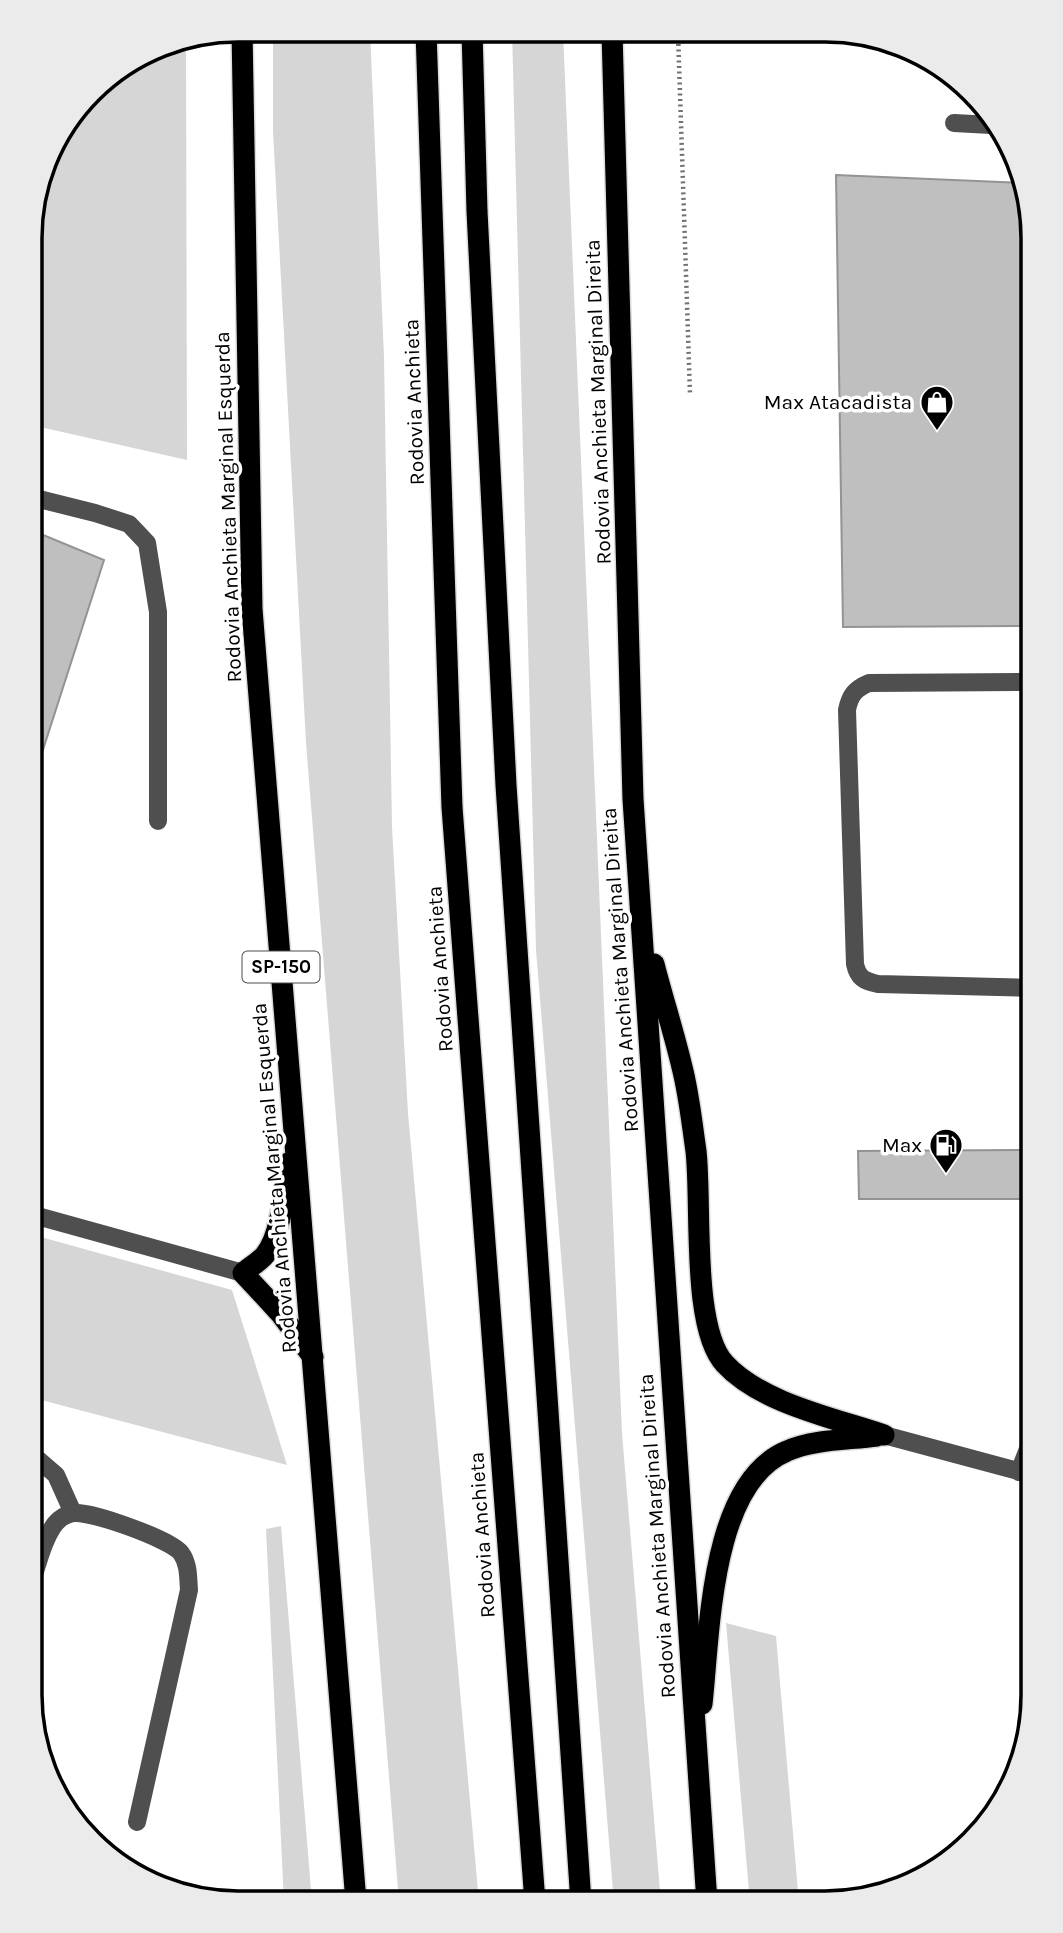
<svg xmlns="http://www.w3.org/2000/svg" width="1063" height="1933" viewBox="0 0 1063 1933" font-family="Karla,sans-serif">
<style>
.green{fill:#d6d6d6}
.building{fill:#bfbfbf;stroke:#939393;stroke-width:2}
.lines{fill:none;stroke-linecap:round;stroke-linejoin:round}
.highway-casing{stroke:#dbdbdb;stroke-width:24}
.path{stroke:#717171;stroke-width:4.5;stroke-dasharray:2 3.5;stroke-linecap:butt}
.minor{stroke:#4f4f4f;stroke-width:18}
.highway{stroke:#000;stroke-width:21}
.labels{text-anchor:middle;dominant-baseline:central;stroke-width:7;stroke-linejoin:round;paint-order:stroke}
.shield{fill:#fff;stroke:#4c4c4c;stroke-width:2}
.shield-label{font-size:19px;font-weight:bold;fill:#000}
.street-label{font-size:21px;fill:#000;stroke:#fff}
.poi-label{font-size:21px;fill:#000;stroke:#fff;text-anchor:end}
.rim{fill:none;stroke:#000;stroke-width:3.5}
</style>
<rect width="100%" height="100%" fill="#fff"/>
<g class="green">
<polygon points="273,30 370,31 384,357 392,827 408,1113 479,1902 399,1902 306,743 273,131"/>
<polygon points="512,31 563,32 622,1433 661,1903 614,1903 536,950"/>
<polygon points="186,40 187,460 31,425 31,211 51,145 100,82 159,45"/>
<polygon points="30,1234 232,1290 287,1465 30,1397"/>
<polygon points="281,1526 312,1902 284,1902 266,1529"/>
<polygon points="726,1623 776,1636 799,1903 750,1903"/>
</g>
<g class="building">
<polygon points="836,175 1024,183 1033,238 1033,626 843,627"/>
<polygon points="31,530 104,560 31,787"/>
<polygon points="1033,1150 1033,1199 859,1199 858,1151"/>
</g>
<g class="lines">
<defs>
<g id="highway">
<polyline points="242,30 252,609 356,1902"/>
<polyline points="426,31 452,807 535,1902"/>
<polyline points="472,31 477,211 506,785 581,1903"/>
<polyline points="612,32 633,799 707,1903"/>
<path d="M654 964C663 999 674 1033 682 1067 689 1094 692 1124 696 1151 702 1204 691 1328 725 1364 761 1403 834 1418 884 1435"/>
<path d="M288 1163C284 1189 282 1234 265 1255 259 1262 250 1267 243 1273L280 1313 313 1357"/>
<path d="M702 1704C710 1632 710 1483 787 1451 814 1439 849 1440 877 1436"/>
</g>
</defs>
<use href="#highway" class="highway-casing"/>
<polyline class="path" points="678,33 690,394"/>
<g class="minor">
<polyline points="954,123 991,125"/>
<polyline points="31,497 95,513 129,524 147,543 158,612 158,821"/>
<path d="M1033 988 878 984C864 981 858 978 855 964L847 710C850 695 855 689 869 683L1033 682"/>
<polyline points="30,1214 243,1273"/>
<polyline points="884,1435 1033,1475"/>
<polyline points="30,1455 34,1456 56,1475 73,1513"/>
<polyline points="1019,1472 1033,1436"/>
<path d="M30 1588C36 1570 45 1530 60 1519 63 1516 71 1513 75 1513 93 1512 170 1539 181 1553 189 1564 188 1578 189 1590L137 1822"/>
</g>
<use href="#highway" class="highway"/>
</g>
<defs>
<symbol id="shop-pin" viewBox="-11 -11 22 30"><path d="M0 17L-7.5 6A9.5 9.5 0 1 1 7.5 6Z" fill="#000" stroke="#fff"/><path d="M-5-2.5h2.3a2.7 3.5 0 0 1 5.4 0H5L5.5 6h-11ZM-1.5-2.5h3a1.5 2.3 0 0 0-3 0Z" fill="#fff"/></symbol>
<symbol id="fuel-pin" viewBox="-11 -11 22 30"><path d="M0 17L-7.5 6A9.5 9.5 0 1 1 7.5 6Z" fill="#000" stroke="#fff"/><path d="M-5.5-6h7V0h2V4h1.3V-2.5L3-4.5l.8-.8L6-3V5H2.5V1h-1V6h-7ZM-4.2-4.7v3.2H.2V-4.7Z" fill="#fff"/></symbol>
</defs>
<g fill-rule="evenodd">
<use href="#shop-pin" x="918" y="383" width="38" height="52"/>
<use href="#fuel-pin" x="927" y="1126" width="38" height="52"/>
</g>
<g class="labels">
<rect class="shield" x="242.5" y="951.5" width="77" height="31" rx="5"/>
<g class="shield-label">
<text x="281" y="967">SP-150</text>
</g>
<g class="street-label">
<text transform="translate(414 402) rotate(-92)">Rodovia Anchieta</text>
<text transform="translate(598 402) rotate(-92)">Rodovia Anchieta Marginal Direita</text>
<text transform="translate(228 507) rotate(-92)">Rodovia Anchieta Marginal Esquerda</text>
<text transform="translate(440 969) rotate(-94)">Rodovia Anchieta</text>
<text transform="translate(620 970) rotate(-94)">Rodovia Anchieta Marginal Direita</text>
<text transform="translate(274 1178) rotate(-95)">Rodovia Anchieta Marginal Esquerda</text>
<text transform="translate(482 1535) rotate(-94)">Rodovia Anchieta</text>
<text transform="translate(657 1536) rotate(-94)">Rodovia Anchieta Marginal Direita</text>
</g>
<g class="poi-label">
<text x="912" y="402">Max Atacadista</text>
<text x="922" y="1145">Max</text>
</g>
</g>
<path d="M0 0H1063V1933H0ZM238 42H825A196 196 0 0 1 1021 238V1695A196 196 0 0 1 825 1891H238A196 196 0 0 1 42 1695V238A196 196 0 0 1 238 42Z" fill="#ebebeb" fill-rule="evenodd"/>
<path class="rim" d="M238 42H825A196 196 0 0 1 1021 238V1695A196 196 0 0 1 825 1891H238A196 196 0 0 1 42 1695V238A196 196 0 0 1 238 42Z"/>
</svg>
